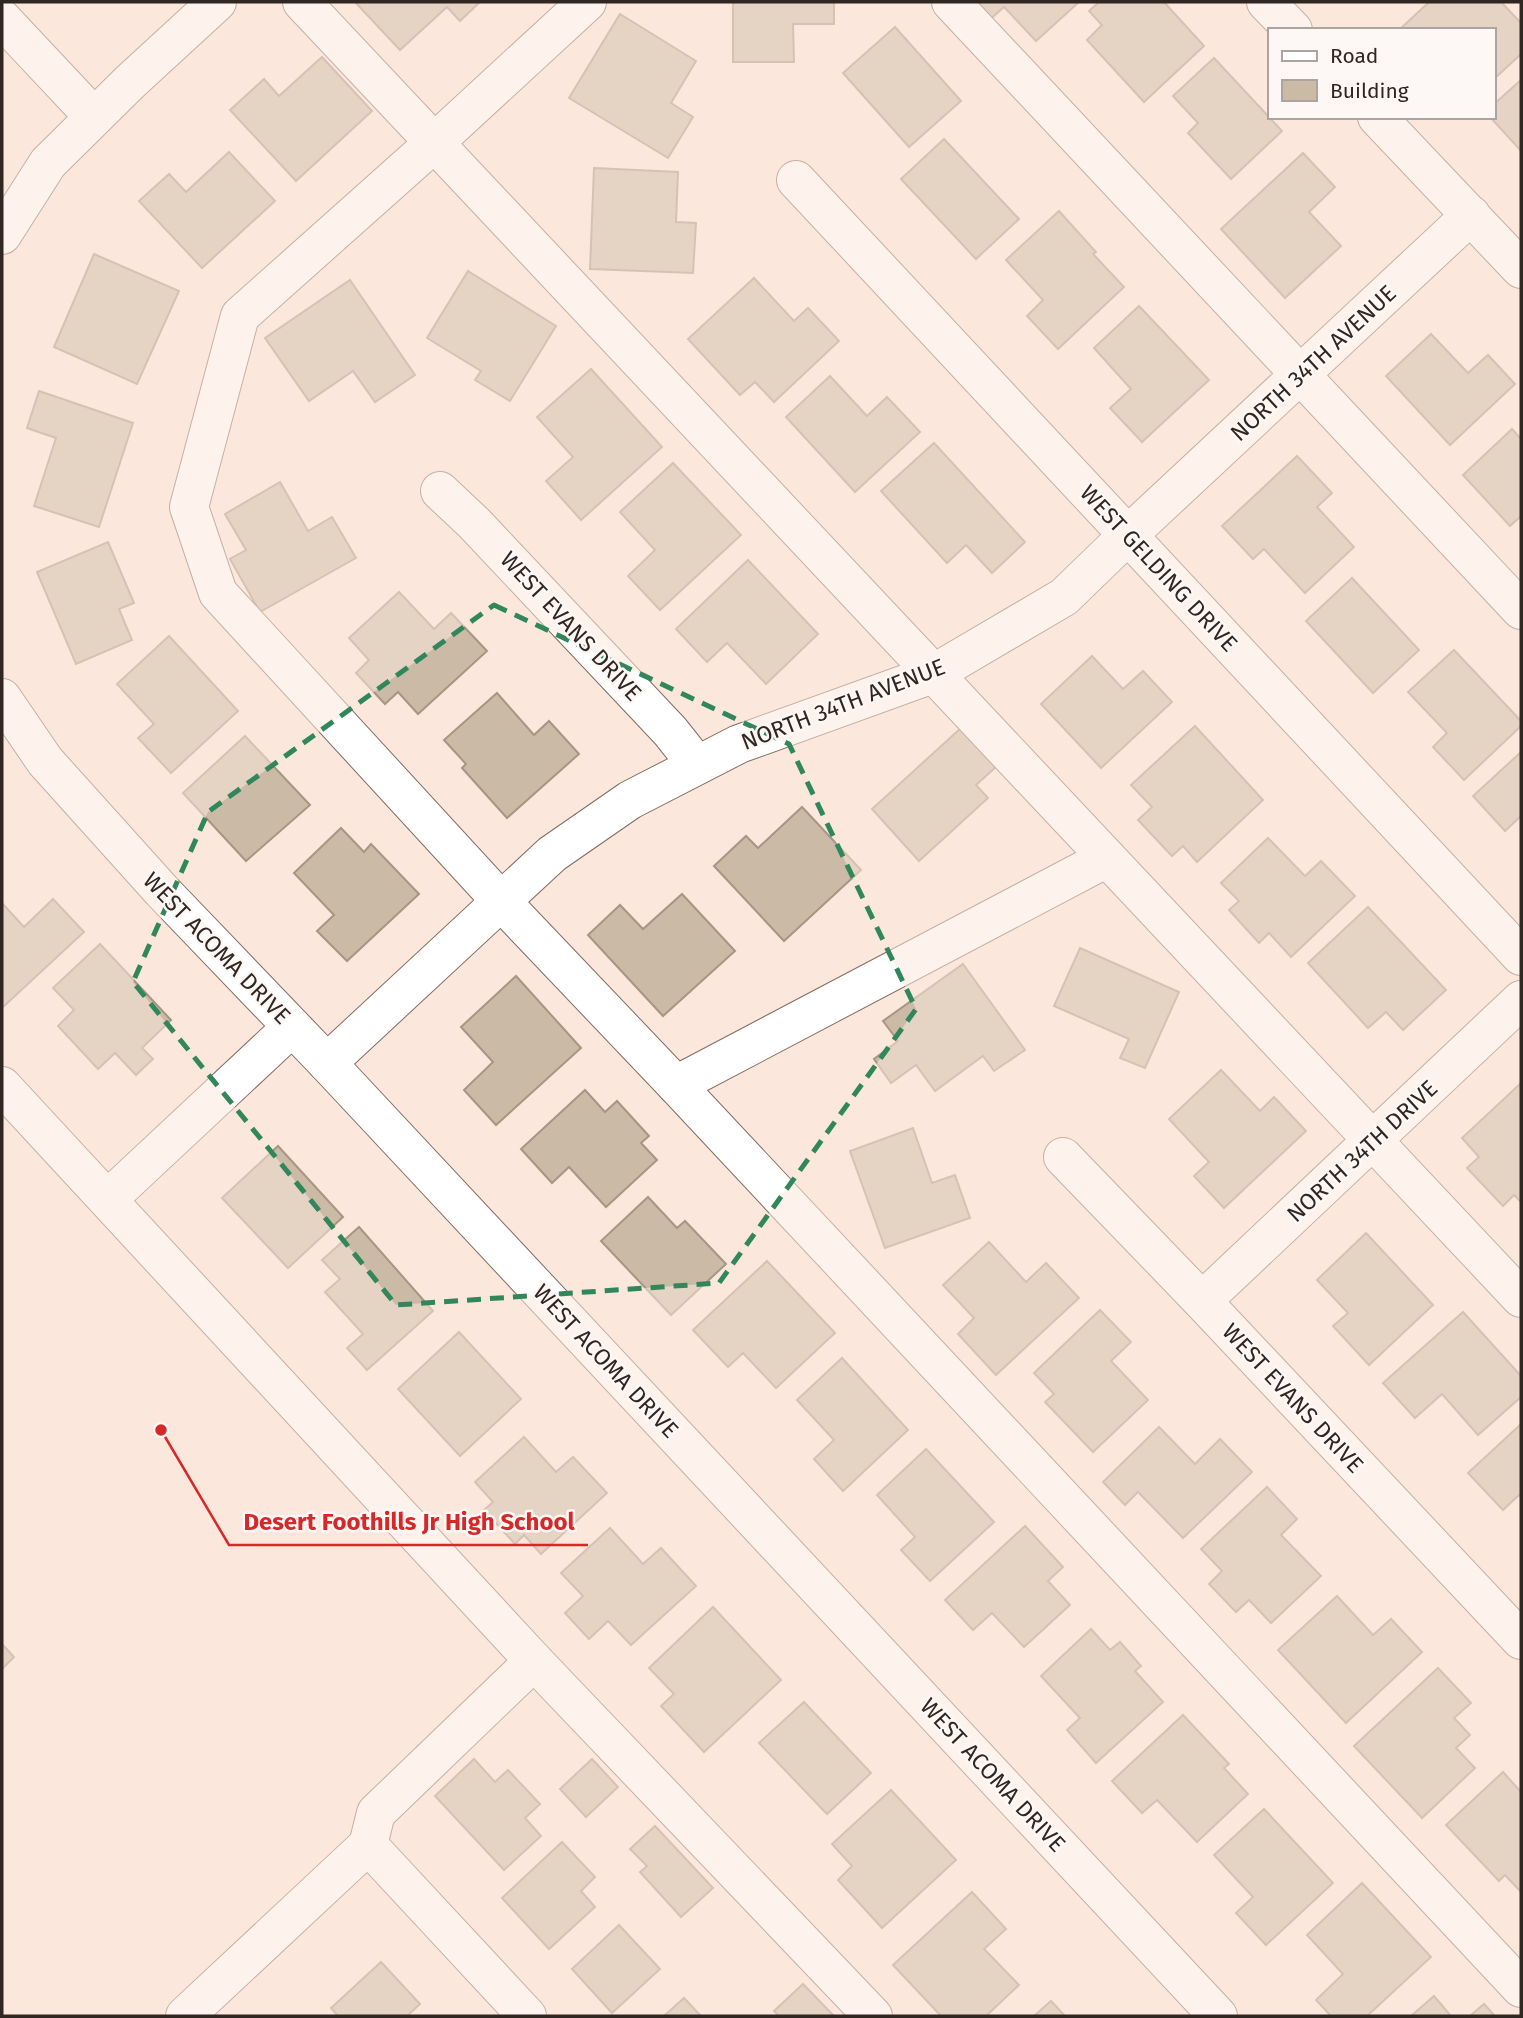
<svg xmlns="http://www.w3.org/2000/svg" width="1523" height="2018" viewBox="0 0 1523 2018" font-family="'Fira Sans',sans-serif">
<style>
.building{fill:#cbbaa6;stroke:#a69683;stroke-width:2}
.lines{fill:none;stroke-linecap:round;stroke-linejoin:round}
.minor-casing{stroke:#836d60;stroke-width:40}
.minor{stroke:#fff;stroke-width:38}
.marked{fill:none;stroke:#31875b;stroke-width:5;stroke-dasharray:14 9;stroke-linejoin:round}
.labels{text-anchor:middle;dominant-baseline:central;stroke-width:5;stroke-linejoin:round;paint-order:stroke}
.street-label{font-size:23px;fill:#302722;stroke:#fdf7f5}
.leader{fill:none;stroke:#d62828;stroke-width:2.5}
.callout-dot{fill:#d62828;stroke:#fdf7f5;stroke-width:2.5}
.callout-label{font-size:24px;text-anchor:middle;font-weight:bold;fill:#d62828;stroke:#fdf7f5;stroke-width:5;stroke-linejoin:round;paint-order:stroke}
</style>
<rect width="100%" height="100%" fill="#fbe7dc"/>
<g class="building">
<polygon points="355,2 480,2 460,21 447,7 400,50"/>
<polygon points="733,2 834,2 834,24 793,24 794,62 733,62"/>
<polygon points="969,2 1079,2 1036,41 1004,7 987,22"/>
<polygon points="1099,2 1164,2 1204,46 1144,102 1087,40 1102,25 1089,11"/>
<polygon points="1429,2 1501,2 1521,23 1521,54 1493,80 1493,30 1399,30"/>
<polygon points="620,14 696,61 671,103 693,117 668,158 569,98"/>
<polygon points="895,27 961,101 909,147 843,73"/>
<polygon points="322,57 372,111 296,181 230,110 264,79 279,96"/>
<polygon points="1214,58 1282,131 1231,179 1188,133 1198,123 1173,96"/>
<polygon points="1521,80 1521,151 1490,117 1493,117 1493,105"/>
<polygon points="944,139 1019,219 976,259 901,179"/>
<polygon points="229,152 275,201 202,268 139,201 169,174 186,192"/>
<polygon points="1303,153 1335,187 1309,212 1341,246 1285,298 1221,229"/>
<polygon points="594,168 678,172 676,222 696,223 693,273 590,269"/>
<polygon points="1059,211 1096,252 1093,254 1124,287 1058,349 1027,316 1043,300 1006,260"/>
<polygon points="94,254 179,291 137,384 54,347"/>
<polygon points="468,271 556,326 510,401 475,380 481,371 427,338"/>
<polygon points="754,278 794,321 808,308 839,341 774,402 755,382 740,395 688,339"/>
<polygon points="350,280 415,375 375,402 353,371 309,401 265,338"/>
<polygon points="1139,306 1209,380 1142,442 1110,408 1131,389 1094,348"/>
<polygon points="1431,334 1468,373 1488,355 1515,384 1450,445 1386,376"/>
<polygon points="591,369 662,447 581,520 546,481 573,457 537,417"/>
<polygon points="830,376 867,416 887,397 920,432 855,492 786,417"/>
<polygon points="39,391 133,423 99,527 34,506 56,438 27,428"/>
<polygon points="1512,429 1521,439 1521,516 1510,526 1463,475"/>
<polygon points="934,443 1025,542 992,573 966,545 947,563 881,491"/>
<polygon points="1297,456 1332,493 1317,507 1354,547 1305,593 1264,549 1253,559 1222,526"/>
<polygon points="673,463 741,535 660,610 628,576 655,550 620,512"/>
<polygon points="280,482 308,531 332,517 356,558 260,612 230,559 246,550 225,514"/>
<polygon points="108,542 134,603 119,609 132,640 76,664 37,572"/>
<polygon points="748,560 818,634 766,684 727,643 707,662 676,629"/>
<polygon points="1352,578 1419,650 1373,693 1306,621"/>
<polygon points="399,592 434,629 451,613 487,651 418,714 398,692 385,704 356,673 369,660 349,638"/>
<polygon points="169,636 238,711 171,773 138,738 154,724 117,684"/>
<polygon points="1454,650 1521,721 1521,726 1464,780 1433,747 1447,733 1408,692"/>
<polygon points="1092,656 1123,689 1143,671 1172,702 1101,768 1041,704"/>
<polygon points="497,693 534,735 549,721 579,754 507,818 462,768 466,764 444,740"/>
<polygon points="1195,726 1263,800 1197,862 1183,846 1172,856 1138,820 1152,807 1131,785"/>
<polygon points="961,728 996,767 976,785 988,798 919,861 872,809"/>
<polygon points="245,736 310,805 246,861 183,793"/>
<polygon points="1521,752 1521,816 1505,831 1473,796"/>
<polygon points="802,807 861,870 784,941 714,866 746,836 758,848"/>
<polygon points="341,828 364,852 371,844 419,894 347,961 317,931 334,915 294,873"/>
<polygon points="1268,838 1305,876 1321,861 1355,896 1291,957 1269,933 1259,943 1229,910 1239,901 1221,883"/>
<polygon points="682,894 735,951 663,1016 588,935 620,905 643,929"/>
<polygon points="53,899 84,932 2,1008 2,903 24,927"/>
<polygon points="1368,907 1446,990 1403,1030 1386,1012 1368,1028 1308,963"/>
<polygon points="100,944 171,1020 142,1048 153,1059 136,1075 115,1053 98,1069 58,1026 74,1010 53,988"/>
<polygon points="1080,948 1179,992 1145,1068 1120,1058 1129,1039 1054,1006"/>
<polygon points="963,964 1025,1050 994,1071 983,1056 935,1091 916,1065 891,1083 874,1059 898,1041 883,1021"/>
<polygon points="516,976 581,1048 496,1125 464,1090 493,1062 461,1027"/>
<polygon points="1221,1070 1260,1111 1274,1097 1306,1131 1224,1208 1194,1176 1209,1162 1169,1119"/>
<polygon points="1521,1083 1521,1202 1514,1195 1503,1206 1467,1168 1479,1157 1462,1138"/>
<polygon points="585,1090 605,1112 617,1101 649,1136 641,1143 657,1160 606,1207 569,1167 552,1183 521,1149"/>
<polygon points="913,1128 932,1183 955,1175 970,1218 885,1248 850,1151"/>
<polygon points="278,1146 343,1217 288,1268 222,1198"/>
<polygon points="648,1197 677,1228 685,1221 726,1264 671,1315 601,1241"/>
<polygon points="359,1227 433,1311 367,1370 347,1348 363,1334 325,1292 340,1279 322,1260"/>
<polygon points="1366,1233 1433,1305 1369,1365 1333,1326 1348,1313 1317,1280"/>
<polygon points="989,1242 1026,1282 1046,1263 1079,1298 996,1375 958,1334 974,1318 943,1285"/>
<polygon points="767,1261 835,1333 776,1388 743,1353 728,1367 693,1330"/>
<polygon points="1100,1310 1131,1342 1111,1361 1148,1400 1093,1452 1045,1402 1054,1394 1034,1373"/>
<polygon points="1463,1312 1521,1376 1521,1397 1478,1435 1442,1394 1415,1418 1383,1383"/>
<polygon points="459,1332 521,1399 460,1456 398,1389"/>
<polygon points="842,1358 908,1430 843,1491 814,1459 834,1440 797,1400"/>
<polygon points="1521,1424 1521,1497 1519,1495 1503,1510 1468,1473"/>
<polygon points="1159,1427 1195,1464 1220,1439 1252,1472 1183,1538 1138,1492 1125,1505 1103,1482"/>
<polygon points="524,1437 556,1472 573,1457 607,1493 541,1554 524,1535 515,1544 484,1510 493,1502 475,1482"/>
<polygon points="926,1449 994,1522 930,1581 901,1550 915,1537 877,1495"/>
<polygon points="1267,1487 1297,1519 1281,1535 1321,1576 1271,1623 1249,1600 1236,1612 1209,1584 1222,1571 1201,1549"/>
<polygon points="1025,1526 1063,1567 1048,1581 1070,1605 1024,1647 992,1613 973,1630 945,1600"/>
<polygon points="610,1528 643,1564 661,1548 696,1586 631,1645 608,1621 589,1639 565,1613 583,1596 561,1573"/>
<polygon points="1337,1596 1373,1635 1391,1619 1422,1652 1346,1723 1278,1650"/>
<polygon points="713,1607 781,1680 704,1752 661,1706 674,1694 649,1668"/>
<polygon points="1091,1629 1110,1650 1120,1642 1141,1666 1135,1671 1163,1702 1096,1763 1067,1730 1080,1718 1041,1676"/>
<polygon points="2,1644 14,1657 2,1669"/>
<polygon points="1438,1668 1471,1703 1454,1718 1470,1735 1456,1748 1475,1768 1422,1818 1354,1746"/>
<polygon points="804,1702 871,1773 827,1814 759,1743"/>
<polygon points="1183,1715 1229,1764 1224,1768 1248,1794 1197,1842 1157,1800 1142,1813 1112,1781"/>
<polygon points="474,1759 495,1782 508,1770 540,1804 525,1818 541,1836 504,1870 435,1796"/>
<polygon points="592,1759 618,1787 586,1817 560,1789"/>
<polygon points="1503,1772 1521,1792 1521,1892 1505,1875 1499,1881 1446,1825"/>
<polygon points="891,1790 956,1860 882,1928 838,1880 852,1866 832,1844"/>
<polygon points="1264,1809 1333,1883 1266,1945 1236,1913 1253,1897 1214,1855"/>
<polygon points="655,1826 713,1888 681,1917 640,1872 647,1866 630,1849"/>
<polygon points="562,1842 595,1877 581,1891 595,1907 549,1949 502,1898"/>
<polygon points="1362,1883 1431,1957 1367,2016 1331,2016 1316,2000 1343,1974 1307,1935"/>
<polygon points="972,1892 1006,1929 984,1949 1019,1985 986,2016 941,2016 893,1965"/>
<polygon points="619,1925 660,1969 612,2013 572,1969"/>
<polygon points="381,1962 420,2004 407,2016 338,2016 331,2008"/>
<polygon points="803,1984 834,2016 779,2016 774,2011"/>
<polygon points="1434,1996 1451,2016 1411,2016"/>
<polygon points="684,1998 701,2016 664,2016"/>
<polygon points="1051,2001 1065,2016 1034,2016"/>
<polygon points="1484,2004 1495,2016 1470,2016"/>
</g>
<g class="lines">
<defs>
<g id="minor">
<polyline points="302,2 1521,1298"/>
<polyline points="587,2 434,143 240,316 189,507 218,593 500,900 676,1085 1521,1988"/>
<polyline points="951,2 1521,610"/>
<polyline points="1266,2 1293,30"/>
<polyline points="2,19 94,117"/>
<polyline points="1377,117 1521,269"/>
<polyline points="796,180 1521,956"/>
<polyline points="2,235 48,163 130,82 217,2"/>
<polyline points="440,491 474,523 670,731 697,765"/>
<polyline points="2,698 45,761 162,891 327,1063 1218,2016"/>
<polyline points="327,1063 552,854 630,800 739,744 933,674 1064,597 1128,535 1471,215"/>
<polyline points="676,1085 1107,858"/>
<polyline points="2,1086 534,1661 873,2016"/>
<polyline points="1063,1157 1202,1301 1521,1640"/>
<polyline points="108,1199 292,1027"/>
<polyline points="1202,1301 1521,1000"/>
<polyline points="368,1845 376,1813 534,1661"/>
<polyline points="368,1845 527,2016"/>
<polyline points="185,2016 368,1845"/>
</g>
</defs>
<use href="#minor" class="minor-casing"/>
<use href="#minor" class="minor"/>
</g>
<path d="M0 0H1523V2018H0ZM494 605 789 744 916 1009 719 1283 396 1305 133 982 208 812Z" fill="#fbe7dc" fill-opacity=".55" fill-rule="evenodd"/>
<path class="marked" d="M494 605 789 744 916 1009 719 1283 396 1305 133 982 208 812Z"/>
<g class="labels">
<g class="street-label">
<text transform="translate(1313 363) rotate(-43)">NORTH 34TH AVENUE</text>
<text transform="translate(1159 568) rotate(47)">WEST GELDING DRIVE</text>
<text transform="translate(571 626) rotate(47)">WEST EVANS DRIVE</text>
<text transform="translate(843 704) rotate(-21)">NORTH 34TH AVENUE</text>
<text transform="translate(217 948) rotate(46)">WEST ACOMA DRIVE</text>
<text transform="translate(1362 1151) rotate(-43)">NORTH 34TH DRIVE</text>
<text transform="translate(606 1361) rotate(47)">WEST ACOMA DRIVE</text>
<text transform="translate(1293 1398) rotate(47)">WEST EVANS DRIVE</text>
<text transform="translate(993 1775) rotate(47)">WEST ACOMA DRIVE</text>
</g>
</g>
<path class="leader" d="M161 1430L229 1545H588"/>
<circle class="callout-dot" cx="161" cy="1430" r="7"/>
<g class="callout-label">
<text x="409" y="1530">Desert Foothills Jr High School</text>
</g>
<rect width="1523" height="2018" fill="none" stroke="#302722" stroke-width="7"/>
<rect x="1268" y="28" width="228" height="91" fill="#fdf7f5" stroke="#aba4a1" stroke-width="2"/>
<rect x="1282" y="51" width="35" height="10" fill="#ffffff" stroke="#aba4a1" stroke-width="2"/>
<text x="1330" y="63" font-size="21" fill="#302722">Road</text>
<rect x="1282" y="80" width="35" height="21" fill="#cbbaa6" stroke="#aba4a1" stroke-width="2"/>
<text x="1330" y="98" font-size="21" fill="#302722">Building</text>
</svg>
